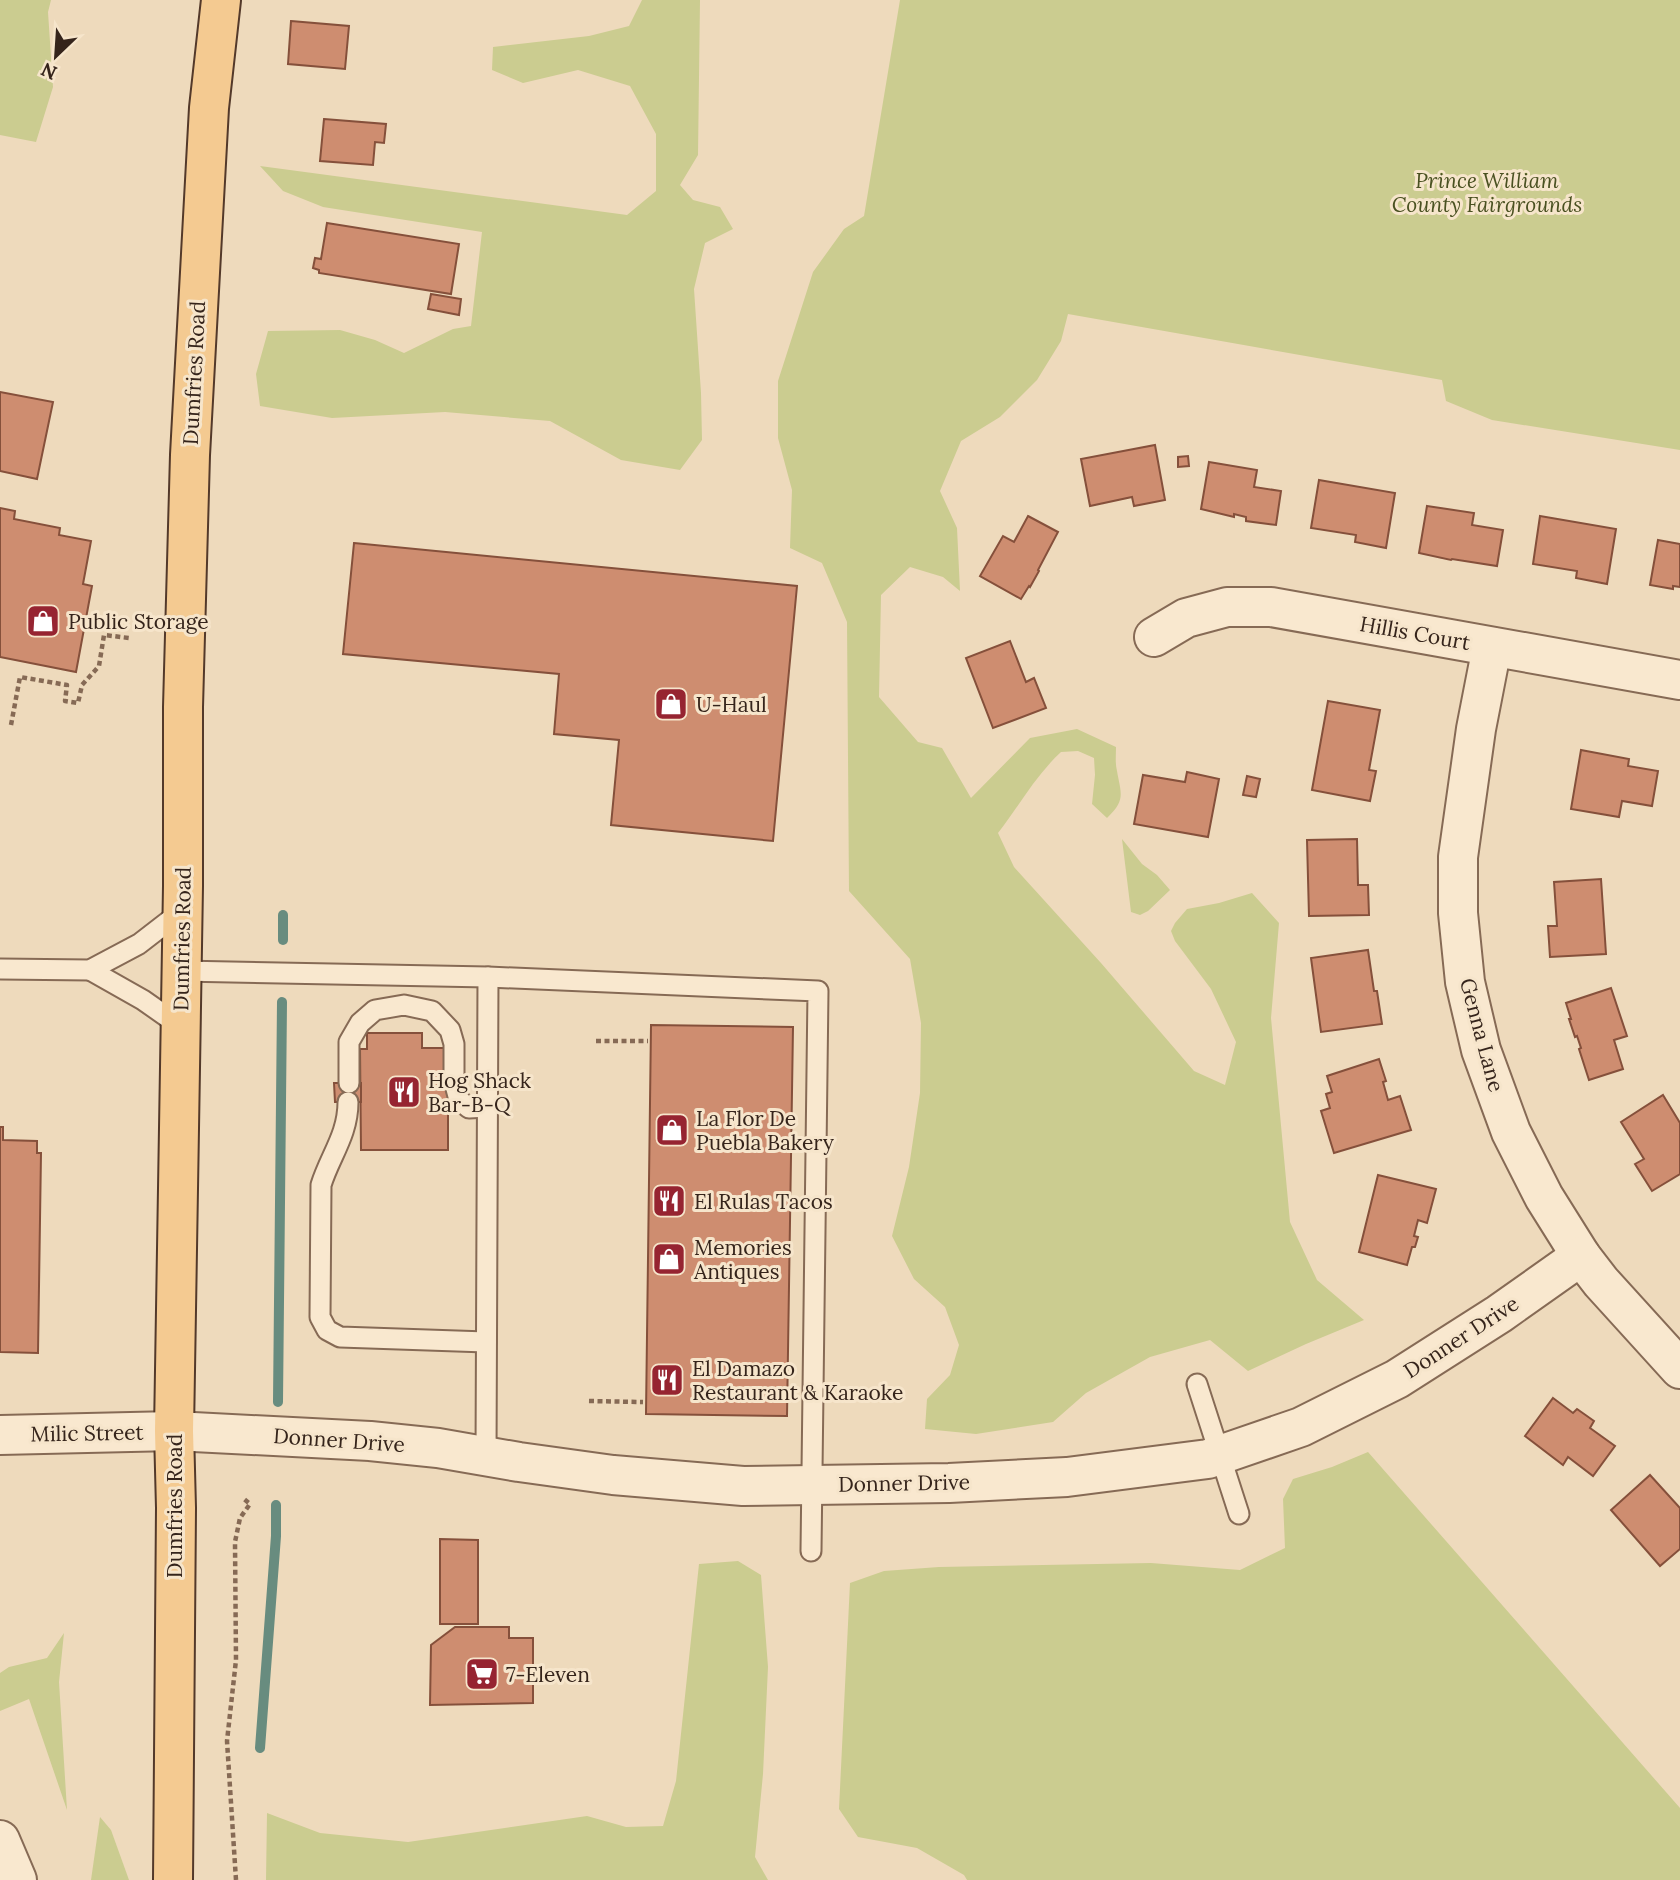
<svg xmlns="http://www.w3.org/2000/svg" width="1680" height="1880" viewBox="0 0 1680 1880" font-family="Lora,serif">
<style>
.green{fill:#cbcc90}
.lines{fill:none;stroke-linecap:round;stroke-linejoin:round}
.stream{stroke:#688c7f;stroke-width:10}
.building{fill:#ce8d70;stroke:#85503b;stroke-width:2}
.lane-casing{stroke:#866a55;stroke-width:23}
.street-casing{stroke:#866a55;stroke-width:42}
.primary-casing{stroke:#53392a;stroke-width:42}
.path{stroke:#866a55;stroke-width:4.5;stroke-dasharray:5 3.5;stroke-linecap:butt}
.lane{stroke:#f9e8cf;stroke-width:19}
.street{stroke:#f9e8cf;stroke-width:38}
.primary{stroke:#f4ca91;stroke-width:38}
.labels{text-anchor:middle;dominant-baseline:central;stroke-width:6;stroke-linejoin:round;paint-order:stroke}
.park-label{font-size:21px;font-style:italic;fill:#4a5121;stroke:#f6e5cb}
.street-label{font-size:21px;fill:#35241b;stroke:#f6e5cb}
.poi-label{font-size:21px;fill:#35241b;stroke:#f6e5cb;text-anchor:start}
</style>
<rect width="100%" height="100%" fill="#eedabc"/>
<g class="green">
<polygon points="0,0 51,0 48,12 53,87 36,142 0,135"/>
<polygon points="642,0 700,0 698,155 680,185 693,200 720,207 733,229 705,243 694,289 701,393 702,440 680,470 621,460 550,421 445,412 332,418 260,406 256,374 268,331 340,330 375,340 404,353 453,329 471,326 482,232 323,207 283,191 260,166 627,215 656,191 656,134 630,86 578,70 523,83 492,70 493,47 589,36 629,26"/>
<path d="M900 0H1680V450L1492 420 1446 401 1442 380 1068 314 1061 341 1037 380 1000 417 961 441 940 491 957 528 960 591 943 577 910 567 881 595 879 697 918 742 942 748 971 798 1030 738 1077 729 1116 747C1116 755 1115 763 1117 771 1121 794 1126 800 1107 818L1092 804 1095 775 1094 758 1078 751 1061 752C1036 775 1019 806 998 833L1014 867 1101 963 1194 1071 1225 1085 1236 1042 1211 989 1175 941 1171 931 1175 923 1187 909 1219 903 1252 893 1279 923 1271 1018 1290 1222 1317 1280 1364 1320 1306 1344 1248 1371 1210 1340 1150 1357 1086 1393 1053 1422 976 1434 925 1429 927 1399 950 1375 959 1345 945 1307 914 1279 892 1236 909 1167 920 1093 921 1023 910 959 849 891 847 622 822 563 790 548 792 490 778 438V381L813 272 844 229 864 216Z"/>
<polygon points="1122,839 1142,864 1157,875 1170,890 1148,911 1140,915 1131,912"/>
<polygon points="1368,1452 1680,1808 1680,1880 967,1880 964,1875 917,1848 858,1837 839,1809 850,1583 884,1571 939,1567 1151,1563 1240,1570 1285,1548 1283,1499 1293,1479 1332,1467"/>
<polygon points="738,1561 761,1575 768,1667 763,1774 755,1857 768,1880 266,1880 267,1813 320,1833 408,1842 587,1816 626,1827 663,1826 676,1781 699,1564"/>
<polygon points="64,1633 59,1682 67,1810 29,1699 0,1711 0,1673 9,1667 47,1658"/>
<polygon points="100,1817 111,1830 129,1880 91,1880"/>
</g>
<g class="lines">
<g class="stream">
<polyline points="283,940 283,915"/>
<polyline points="278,1402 282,1002"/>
<polyline points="260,1748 276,1536 276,1505"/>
</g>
</g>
<g class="building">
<polygon points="291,21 349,26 345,69 288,64"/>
<polygon points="324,119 386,124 384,143 375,142 373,165 320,161"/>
<polygon points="327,223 459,244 451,294 319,273 319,270 313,268 315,258 321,259"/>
<polygon points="431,294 461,299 459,315 428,309"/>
<polygon points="0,392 53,402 37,479 0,471"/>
<polygon points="1155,445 1165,500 1134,506 1132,497 1090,506 1081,459"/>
<polygon points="1188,456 1189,466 1178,467 1178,457"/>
<polygon points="1209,462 1257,470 1254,487 1281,491 1276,525 1246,521 1246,517 1234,514 1234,517 1201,509"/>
<polygon points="1319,480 1395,493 1386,548 1355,542 1356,535 1311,528"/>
<polygon points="1427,506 1474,513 1472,525 1503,530 1497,566 1452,559 1451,560 1419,553"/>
<polygon points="0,508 15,511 14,519 60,528 59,535 91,541 83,584 92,586 76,672 0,657"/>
<polygon points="1028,516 1058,532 1038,570 1039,571 1030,587 1029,586 1021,599 980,576 1003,536 1014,542"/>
<polygon points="1540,516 1616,529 1607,584 1576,578 1577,571 1533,564"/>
<polygon points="1658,540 1680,544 1680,587 1673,586 1673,589 1650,585"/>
<polygon points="354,543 797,586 773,841 611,825 619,740 554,734 559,674 343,654"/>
<polygon points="1010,641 1026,682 1034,678 1046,708 993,728 966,658"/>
<polygon points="1328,701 1380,710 1369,770 1376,771 1370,801 1312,790"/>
<polygon points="1581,750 1629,759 1628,766 1658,771 1652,806 1622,801 1619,817 1571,809"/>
<polygon points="1187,772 1219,779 1208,837 1134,824 1143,775 1185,782"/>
<polygon points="1247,776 1260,779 1256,797 1243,795"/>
<polygon points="1357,839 1358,885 1368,885 1369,915 1309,916 1307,840"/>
<polygon points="1601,879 1606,954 1550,957 1548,926 1557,926 1554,882"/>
<polygon points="1368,950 1374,991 1377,991 1382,1024 1321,1032 1311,958"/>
<polygon points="1611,988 1627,1036 1614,1040 1623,1069 1589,1080 1579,1049 1581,1048 1577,1036 1575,1037 1569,1019 1571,1019 1566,1003"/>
<polygon points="651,1025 793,1027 787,1416 646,1414"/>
<polygon points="367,1033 422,1033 422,1048 448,1048 448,1150 361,1150 360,1049 367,1049"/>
<polygon points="1379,1059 1386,1081 1383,1082 1388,1100 1400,1096 1411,1130 1334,1153 1321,1111 1330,1108 1326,1094 1332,1092 1327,1076"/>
<polygon points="334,1083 361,1083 361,1102 335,1102"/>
<polygon points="1663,1095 1680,1123 1680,1174 1652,1191 1635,1164 1644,1159 1621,1122"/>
<polygon points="0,1127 3,1127 3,1140 37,1141 37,1153 41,1153 38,1353 0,1352"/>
<polygon points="1378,1175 1436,1189 1427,1223 1418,1220 1414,1236 1418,1237 1415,1247 1412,1247 1407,1265 1359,1252"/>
<polygon points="1553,1398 1573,1413 1577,1409 1594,1421 1590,1428 1615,1446 1593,1476 1568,1457 1563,1465 1525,1436"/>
<polygon points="1650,1475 1680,1508 1680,1549 1660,1566 1611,1510"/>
<polygon points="440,1539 478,1540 478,1624 440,1624"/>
<polygon points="455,1627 509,1627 509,1638 533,1638 533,1703 430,1705 431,1645"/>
</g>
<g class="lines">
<defs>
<g id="lane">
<polyline points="0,969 90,970 139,944 183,910"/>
<polyline points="90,970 143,1000 180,1026"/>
<polyline points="181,971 488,977 818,991 811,1551"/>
<polyline points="349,1083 349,1042 360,1023 375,1010 404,1005 432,1011 450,1030 454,1044 454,1081 459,1100 469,1108 487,1107"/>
<path d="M348 1102C348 1135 330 1156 321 1185L320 1317 327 1330 340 1337 486 1342"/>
<polyline points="1197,1384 1239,1514"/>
<polyline points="486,1456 488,977"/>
</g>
<g id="street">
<polyline points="1154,637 1186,618 1227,607 1271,607 1680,680"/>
<polyline points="1492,647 1476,729 1458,857 1458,913 1465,982 1481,1050 1511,1132 1544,1197 1581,1256 1601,1282 1680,1369"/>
<polyline points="0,1435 174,1431 370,1441 438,1448 519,1462 613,1475 743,1486 949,1483 1067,1477 1208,1459 1301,1427 1397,1379 1499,1314 1581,1256"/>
<polyline points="0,1840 17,1880"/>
</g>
<polyline id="primary" points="173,1880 176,1508 174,1431 183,886 183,707 190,455 209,108 221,0"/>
</defs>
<use href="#lane" class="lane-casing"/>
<use href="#street" class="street-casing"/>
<use href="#primary" class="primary-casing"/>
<g class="path">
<polyline points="11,725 20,677 67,685 65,701 78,703 82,685 99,666 104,635 129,638"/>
<polyline points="596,1041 648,1041"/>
<polyline points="589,1401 643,1402"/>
<polyline points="236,1880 227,1741 236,1660 235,1542 240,1518 250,1504 244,1499"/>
</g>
<use href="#lane" class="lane"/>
<use href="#street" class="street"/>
<use href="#primary" class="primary"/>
</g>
<defs>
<symbol id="shop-square" viewBox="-11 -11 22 22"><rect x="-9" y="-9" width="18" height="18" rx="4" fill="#962431" stroke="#f6e5cb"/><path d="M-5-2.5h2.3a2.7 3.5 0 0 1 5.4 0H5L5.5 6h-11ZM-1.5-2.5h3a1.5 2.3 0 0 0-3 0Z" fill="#fff"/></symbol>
<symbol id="restaurant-square" viewBox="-11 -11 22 22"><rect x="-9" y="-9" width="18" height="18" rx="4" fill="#962431" stroke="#f6e5cb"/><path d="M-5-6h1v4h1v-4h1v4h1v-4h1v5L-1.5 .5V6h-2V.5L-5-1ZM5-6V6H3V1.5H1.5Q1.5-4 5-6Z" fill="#fff"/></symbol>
<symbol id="supermarket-square" viewBox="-11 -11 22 22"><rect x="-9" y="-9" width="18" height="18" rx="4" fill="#962431" stroke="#f6e5cb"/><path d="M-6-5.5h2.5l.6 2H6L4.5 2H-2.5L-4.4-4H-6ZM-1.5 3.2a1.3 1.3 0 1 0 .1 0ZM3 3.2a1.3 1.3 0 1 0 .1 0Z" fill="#fff"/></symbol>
</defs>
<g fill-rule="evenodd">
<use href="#shop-square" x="24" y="602" width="38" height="38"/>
<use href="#shop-square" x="652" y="685" width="38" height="38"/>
<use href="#restaurant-square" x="385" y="1073" width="38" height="38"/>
<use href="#shop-square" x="653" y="1111" width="38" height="38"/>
<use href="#restaurant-square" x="650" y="1182" width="38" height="38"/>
<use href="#shop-square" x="650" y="1240" width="38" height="38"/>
<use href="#restaurant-square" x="648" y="1361" width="38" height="38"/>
<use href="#supermarket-square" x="463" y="1655" width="38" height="38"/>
</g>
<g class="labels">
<g class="park-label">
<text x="1487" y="180">Prince William<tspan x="1487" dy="24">County Fairgrounds</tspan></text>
</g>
<g class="street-label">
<text transform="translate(194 373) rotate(-87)">Dumfries Road</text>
<text transform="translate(1415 633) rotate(10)">Hillis Court</text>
<text transform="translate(182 939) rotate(-89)">Dumfries Road</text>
<text transform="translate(1482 1035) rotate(75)">Genna Lane</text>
<text transform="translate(1461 1337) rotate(-33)">Donner Drive</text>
<text transform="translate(87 1433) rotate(-1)">Milic Street</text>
<text transform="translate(339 1440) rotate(4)">Donner Drive</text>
<text transform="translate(904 1483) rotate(-1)">Donner Drive</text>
<text transform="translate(174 1506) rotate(-90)">Dumfries Road</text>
</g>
<g class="poi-label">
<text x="68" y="621">Public Storage</text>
<text x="696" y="704">U-Haul</text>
<text x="428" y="1080">Hog Shack<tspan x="428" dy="24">Bar-B-Q</tspan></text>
<text x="696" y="1118">La Flor De<tspan x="696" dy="24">Puebla Bakery</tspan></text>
<text x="694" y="1201">El Rulas Tacos</text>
<text x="694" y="1247">Memories<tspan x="694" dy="24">Antiques</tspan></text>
<text x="692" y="1368">El Damazo<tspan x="692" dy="24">Restaurant &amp; Karaoke</tspan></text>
<text x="506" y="1674">7-Eleven</text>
</g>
</g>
<g transform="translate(56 56) rotate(205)" stroke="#f6e5cb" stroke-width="5" paint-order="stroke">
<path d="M0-5L12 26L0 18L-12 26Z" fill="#35241b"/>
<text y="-10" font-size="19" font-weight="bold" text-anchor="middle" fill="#35241b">N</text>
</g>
</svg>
